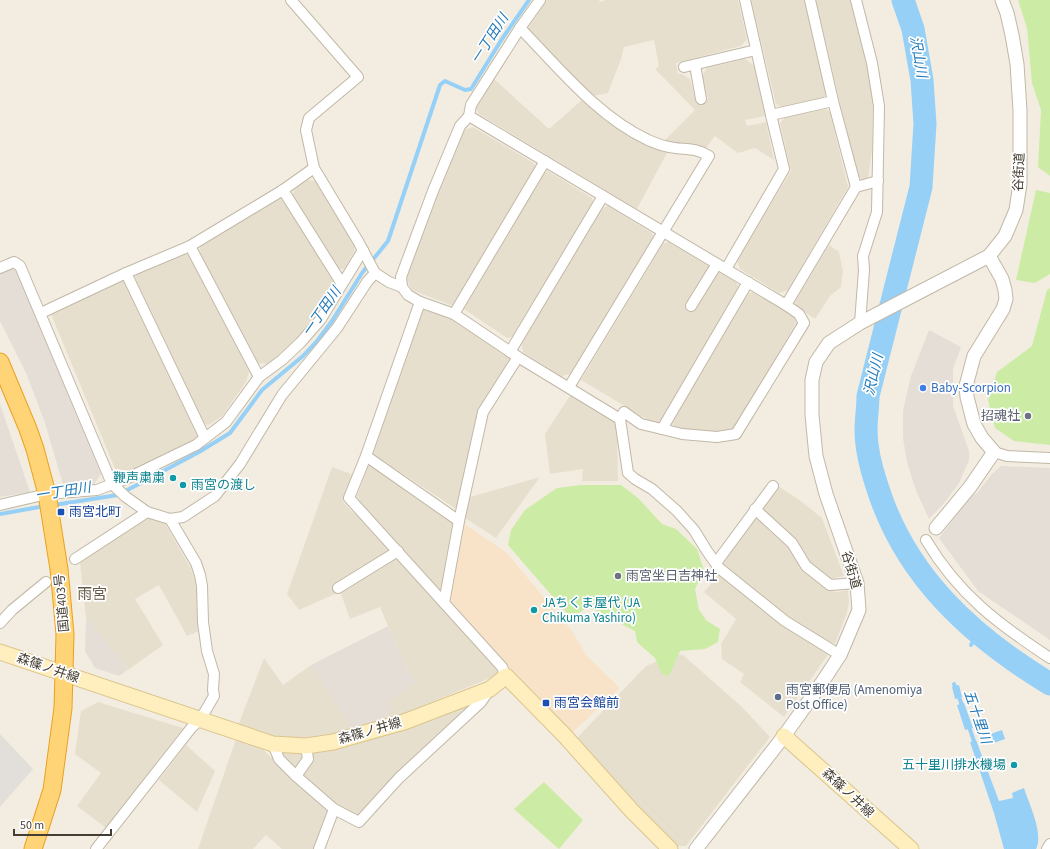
<svg xmlns="http://www.w3.org/2000/svg" width="1050" height="849" viewBox="0 0 1050 849" font-family="'Source Sans 3','Noto Sans JP',sans-serif">
<style>
.residential{fill:#e7dfce}
.commercial{fill:#f8e3c9}
.industrial{fill:#e4ded7}
.green{fill:#cceca5}
.parking{fill:#e2dfda}
.water{fill:#96d0f7}
.lines{fill:none;stroke-linecap:round;stroke-linejoin:round}
.stream{stroke:#96d0f7;stroke-width:4}
.river{stroke:#96d0f7;stroke-width:23}
.minor-casing{stroke:#c1b8a6;stroke-width:12}
.tertiary-casing{stroke:#c1b8a6;stroke-width:15}
.secondary-casing{stroke:#dac58d;stroke-width:17}
.trunk-casing{stroke:#eca021;stroke-width:19}
.minor{stroke:#fff;stroke-width:10}
.tertiary{stroke:#fff;stroke-width:13}
.secondary{stroke:#ffefbe;stroke-width:15}
.trunk{stroke:#ffd476;stroke-width:17}
.shop-dot{fill:#3f7fe0;stroke:#fff;stroke-width:1.5}
.worship-dot{fill:#6b7280;stroke:#fff;stroke-width:1.5}
.culture-dot{fill:#0f9aa8;stroke:#fff;stroke-width:1.5}
.transit-dot{fill:#1a4fb4;stroke:#fff;stroke-width:1.5}
.service-dot{fill:#5c6f8a;stroke:#fff;stroke-width:1.5}
.labels{text-anchor:middle;dominant-baseline:central;stroke-width:3.5;stroke-linejoin:round;paint-order:stroke}
.street-label{font-size:13px;fill:#443d31;stroke:#fff}
.shop-label{font-size:13px;fill:#366cbe;stroke:#fff;text-anchor:start}
.worship-label{font-size:13px;fill:#5b616d;stroke:#fff;text-anchor:end}
.culture-label{font-size:13px;fill:#0d838f;stroke:#fff;text-anchor:end}
.transit-label{font-size:13px;fill:#164399;stroke:#fff;text-anchor:start}
.service-label{font-size:13px;fill:#4e5e75;stroke:#fff;text-anchor:start}
.water-label{font-size:14px;font-style:italic;fill:#227ab9;stroke:#fff}
.quarter-label{font-size:15px;fill:#685b48;stroke:#fff}
</style>
<rect width="100%" height="100%" fill="#f3ede1"/>
<g class="residential">
<polygon points="547,0 599,0 600,2 606,0 738,0 747,39 741,46 676,63 678,74 682,74 690,79 696,102 708,99 702,76 707,68 745,59 754,65 765,116 745,120 747,126 766,122 774,160 755,148 738,153 715,136 706,148 664,141 695,110 655,69 659,66 654,40 624,47 621,59 608,93 592,96 526,31"/>
<polygon points="751,0 805,0 826,94 823,98 781,107 776,104"/>
<polygon points="816,0 853,0 868,61 873,99 872,150 868,179 862,179 857,176"/>
<polygon points="493,78 549,129 583,99 668,151 637,209 479,114 475,107"/>
<polygon points="826,109 830,112 848,187 788,290 779,293 740,269 737,260 791,171 780,123 785,117"/>
<polygon points="473,127 534,163 536,168 453,306 412,290 406,279 435,197 464,130"/>
<polygon points="548,171 592,198 593,202 513,337 507,338 464,309 544,173"/>
<polygon points="308,180 316,181 355,244 354,252 344,269 338,269 292,195 295,189"/>
<polygon points="279,198 284,201 334,281 333,288 316,315 292,343 268,364 258,363 199,251 201,245 227,230"/>
<polygon points="608,206 652,233 654,238 574,373 561,376 523,352 521,341 601,208"/>
<polygon points="668,242 736,282 739,288 658,425 650,421 581,380 663,244"/>
<polygon points="829,245 839,252 843,271 841,287 830,296 815,319 797,307 795,302"/>
<polygon points="183,253 188,255 249,371 246,382 222,416 209,425 204,424 135,278 136,274"/>
<polygon points="125,280 198,437 121,478 118,476 51,314"/>
<polygon points="753,292 795,317 796,323 734,429 719,432 690,430 674,426 671,421 747,294"/>
<polygon points="423,310 452,318 510,358 511,362 477,414 459,508 456,509 373,454"/>
<polygon points="571,394 617,423 618,481 582,481 583,469 550,474 545,434"/>
<polygon points="370,462 455,522 443,595 362,505 357,496"/>
<polygon points="332,467 354,475 343,502 354,514 357,511 398,556 500,674 390,719 385,714 387,701 417,683 408,672 380,607 350,619 340,591 335,594 299,610 287,594"/>
<polygon points="540,477 496,538 465,518 470,497"/>
<polygon points="778,486 798,499 822,518 844,576 830,579 808,563 763,511 762,506"/>
<polygon points="149,516 163,520 190,567 199,590 201,630 187,636 159,585 135,599 163,645 128,670 86,617 80,563 112,539"/>
<polygon points="753,519 759,519 788,545 802,568 831,591 837,592 848,590 849,602 847,613 835,644 812,634 723,566 724,561"/>
<polygon points="721,572 830,652 784,717 740,682 744,674 722,659 721,644 736,619 704,592"/>
<polygon points="673,654 683,655 741,706 770,737 686,846 677,846 639,809 573,742 646,666"/>
<polygon points="264,658 283,685 311,665 352,728 310,740 277,738 238,726"/>
<polygon points="481,698 358,818 331,804 283,760 280,750"/>
<polygon points="98,702 183,728 106,828 77,806 101,773 75,754 81,711"/>
<polygon points="236,739 259,746 328,810 318,841 314,849 282,849 266,835 253,849 198,849"/>
<polygon points="186,745 215,771 197,812 159,780"/>
</g>
<polygon class="commercial" points="463,523 507,553 572,631 586,655 620,688 571,734 493,649 452,607 448,592"/>
<g class="industrial">
<polygon points="11,268 17,271 101,474 94,484 64,488 45,423 27,375 0,321 0,273"/>
<polygon points="929,330 961,347 953,369 953,406 969,451 969,460 959,483 945,502 929,519 915,488 907,462 903,438 903,411 911,376"/>
<polygon points="0,404 30,492 0,497"/>
<polygon points="1001,466 1050,468 1050,640 978,591 939,538 972,495 977,493 992,474"/>
<polygon points="86,617 128,670 119,676 95,668 85,651"/>
<polygon points="388,626 408,672 417,683 387,701 392,708 385,714 390,719 352,728 311,665"/>
</g>
<g class="green">
<polygon points="1018,0 1050,0 1050,176 1038,167 1041,110 1032,83 1027,28"/>
<polygon points="1036,190 1050,193 1050,274 1035,283 1016,280"/>
<polygon points="1050,288 1050,445 1014,441 995,428 988,400 997,372 1032,346 1047,290"/>
<polygon points="581,485 621,485 638,498 662,524 676,529 697,549 704,570 695,589 699,610 707,621 720,629 718,642 705,649 680,651 669,676 662,674 655,658 637,642 635,631 588,607 571,618 508,545 511,530 525,510 557,488"/>
<polygon points="544,782 583,820 559,849 514,809"/>
</g>
<polygon class="parking" points="0,734 33,769 0,807"/>
<g class="water">
<polygon points="959,685 962,697 955,699 952,687"/>
<polygon points="964,703 973,728 965,730 957,705"/>
<polygon points="1002,730 1005,739 991,744 988,735"/>
<path d="M976 740 999 801 1013 798 1012 793 1024 788C1029 804 1044 834 1036 849H1004L994 813 970 742Z"/>
</g>
<g class="lines">
<g class="stream">
<polyline points="54,505 118,495 199,452 230,433 262,390 303,356 317,341 332,321 362,273 388,241 440,85 445,81 465,90 471,89 502,39 529,0"/>
<polyline points="0,514 45,506"/>
<polyline points="971,645 978,633"/>
<polyline points="954,684 963,708"/>
<polyline points="968,724 975,744"/>
</g>
<path class="river" d="M903 0 913 29 922 80 925 124 921 187 868 396C868 407 866 419 866 430 866 449 871 468 877 486 905 576 971 636 1050 684"/>
<defs>
<g id="minor">
<polyline points="291,0 358,77 309,118 306,130 314,168 358,241 375,273 389,282 402,287 408,295 420,302 454,314 518,357 620,419"/>
<polyline points="745,0 771,115 833,101 810,0"/>
<polyline points="856,0 872,63 879,106 877,212 863,256 864,270 860,323"/>
<path d="M520 28C558 67 598 117 648 140 653 142 659 145 665 146 681 151 694 146 709 156L569 387"/>
<polyline points="695,65 701,99"/>
<polyline points="684,67 756,50"/>
<polyline points="833,101 856,187"/>
<polyline points="469,116 786,305 856,187 878,181"/>
<polyline points="283,190 342,284"/>
<polyline points="190,246 259,377"/>
<polyline points="0,268 14,262 20,266 112,484 126,497 147,512 170,519 196,563 200,575 202,586 203,622 207,651 214,674 213,690 214,696 200,720 192,727 96,849"/>
<polyline points="726,269 784,169 771,115"/>
<polyline points="126,273 205,438"/>
<polyline points="748,282 662,429 682,434 717,437 736,434 804,323 799,314 786,305"/>
<polyline points="402,287 401,277 433,191 460,126 469,116 471,105 520,28 540,0"/>
<polyline points="420,302 366,456 349,498 502,667 506,676"/>
<polyline points="691,306 717,264"/>
<polyline points="41,313 126,273 190,246 283,190 314,168"/>
<polyline points="454,314 545,161"/>
<polyline points="510,352 603,196"/>
<polyline points="662,429 641,424 624,412 620,419 628,473 635,479 652,489 677,511 694,530 707,551 719,568 785,621 840,655"/>
<polyline points="994,452 1007,456 1050,458"/>
<polyline points="366,456 459,521"/>
<polyline points="0,505 47,494 97,490 128,478 196,445 226,422 259,377 282,360 301,342 321,319 363,250"/>
<polyline points="755,509 792,543 806,566 830,585 857,583"/>
<polyline points="170,519 183,517 215,496 240,464 282,395 337,328 367,282 375,273"/>
<path d="M926 540C958 594 998 624 1050 658"/>
<polyline points="75,559 147,512"/>
<polyline points="716,563 773,486"/>
<polyline points="338,588 398,551"/>
<polyline points="444,603 459,521 483,412 518,357"/>
<polyline points="0,623 12,610 46,582"/>
<polyline points="273,744 279,759 296,776 334,809 359,822 399,778 481,702 490,689"/>
<polyline points="296,776 308,759 306,746"/>
<polyline points="319,849 334,809"/>
<polyline points="1047,849 1050,844"/>
</g>
<g id="tertiary">
<polyline points="936,528 970,487 994,452 982,438 974,424 967,397 966,386 974,356 1003,309 1006,299 1005,290 1002,279 989,256"/>
<polyline points="696,849 784,736 821,684 840,655 859,610 857,583 826,494 816,456 812,415 812,380 816,362 829,343 860,323 989,256 1005,236 1016,210 1020,184 1020,110 1017,64 1012,35 1007,13 1002,0"/>
</g>
<g id="secondary">
<polyline points="0,652 273,744 306,746 333,742 375,730 404,722 490,689 506,676 565,736 632,811 670,849"/>
<polyline points="784,736 911,849"/>
</g>
<polyline id="trunk" points="0,362 28,429 35,449 47,494 59,569 65,634 63,708 52,790 33,849"/>
</defs>
<use href="#minor" class="minor-casing"/>
<use href="#tertiary" class="tertiary-casing"/>
<use href="#secondary" class="secondary-casing"/>
<use href="#trunk" class="trunk-casing"/>
<use href="#minor" class="minor"/>
<use href="#tertiary" class="tertiary"/>
<use href="#secondary" class="secondary"/>
<use href="#trunk" class="trunk"/>
</g>
<circle class="shop-dot" cx="923" cy="388" r="4"/>
<g class="worship-dot">
<circle cx="1028" cy="416" r="4"/>
<circle cx="618" cy="576" r="4"/>
</g>
<g class="culture-dot">
<circle cx="173" cy="478" r="4"/>
<circle cx="183" cy="485" r="4"/>
<circle cx="534" cy="610" r="4"/>
<circle cx="1014" cy="765" r="4"/>
</g>
<g class="transit-dot">
<rect x="57" y="508" width="8" height="8" rx="2"/>
<rect x="542" y="699" width="8" height="8" rx="2"/>
</g>
<circle class="service-dot" cx="778" cy="697" r="4"/>
<g class="labels">
<g class="street-label">
<text transform="translate(1019 172) rotate(-87)">谷街道</text>
<text transform="translate(851 570) rotate(74)">谷街道</text>
<text transform="translate(62 603) rotate(-95)">国道403号</text>
<text transform="translate(48 668) rotate(19)">森篠ノ井線</text>
<text transform="translate(370 731) rotate(-16)">森篠ノ井線</text>
<text transform="translate(848 793) rotate(43)">森篠ノ井線</text>
</g>
<g class="shop-label">
<text x="931" y="388">Baby-Scorpion</text>
</g>
<g class="worship-label">
<text x="1020" y="416">招魂社</text>
<text x="626" y="576" text-anchor="start">雨宮坐日吉神社</text>
</g>
<g class="culture-label">
<text x="165" y="478">鞭声粛粛</text>
<text x="191" y="485" text-anchor="start">雨宮の渡し</text>
<text x="542" y="603" text-anchor="start">JAちくま屋代 (JA<tspan x="542" dy="15">Chikuma Yashiro)</tspan></text>
<text x="1006" y="765">五十里川排水機場</text>
</g>
<g class="transit-label">
<text x="69" y="512">雨宮北町</text>
<text x="554" y="703">雨宮会館前</text>
</g>
<g class="service-label">
<text x="786" y="690">雨宮郵便局 (Amenomiya<tspan x="786" dy="15">Post Office)</tspan></text>
</g>
<g class="water-label">
<text transform="translate(490 39) rotate(-57)">一丁田川</text>
<text transform="translate(918 57) rotate(80)">沢山川</text>
<text transform="translate(322 312) rotate(-55)">一丁田川</text>
<text transform="translate(874 375) rotate(-77)">沢山川</text>
<text transform="translate(63 492) rotate(-9)">一丁田川</text>
<text transform="translate(977 717) rotate(71)">五十里川</text>
</g>
<g class="quarter-label">
<text x="92" y="594">雨宮</text>
</g>
</g>
<path d="M14 829v6h97v-6" fill="none" stroke="#443d31" stroke-width="2"/>
<text x="20" y="829" font-size="12" fill="#443d31" stroke="#ffffff" stroke-width="3" paint-order="stroke">50 m</text>
</svg>
